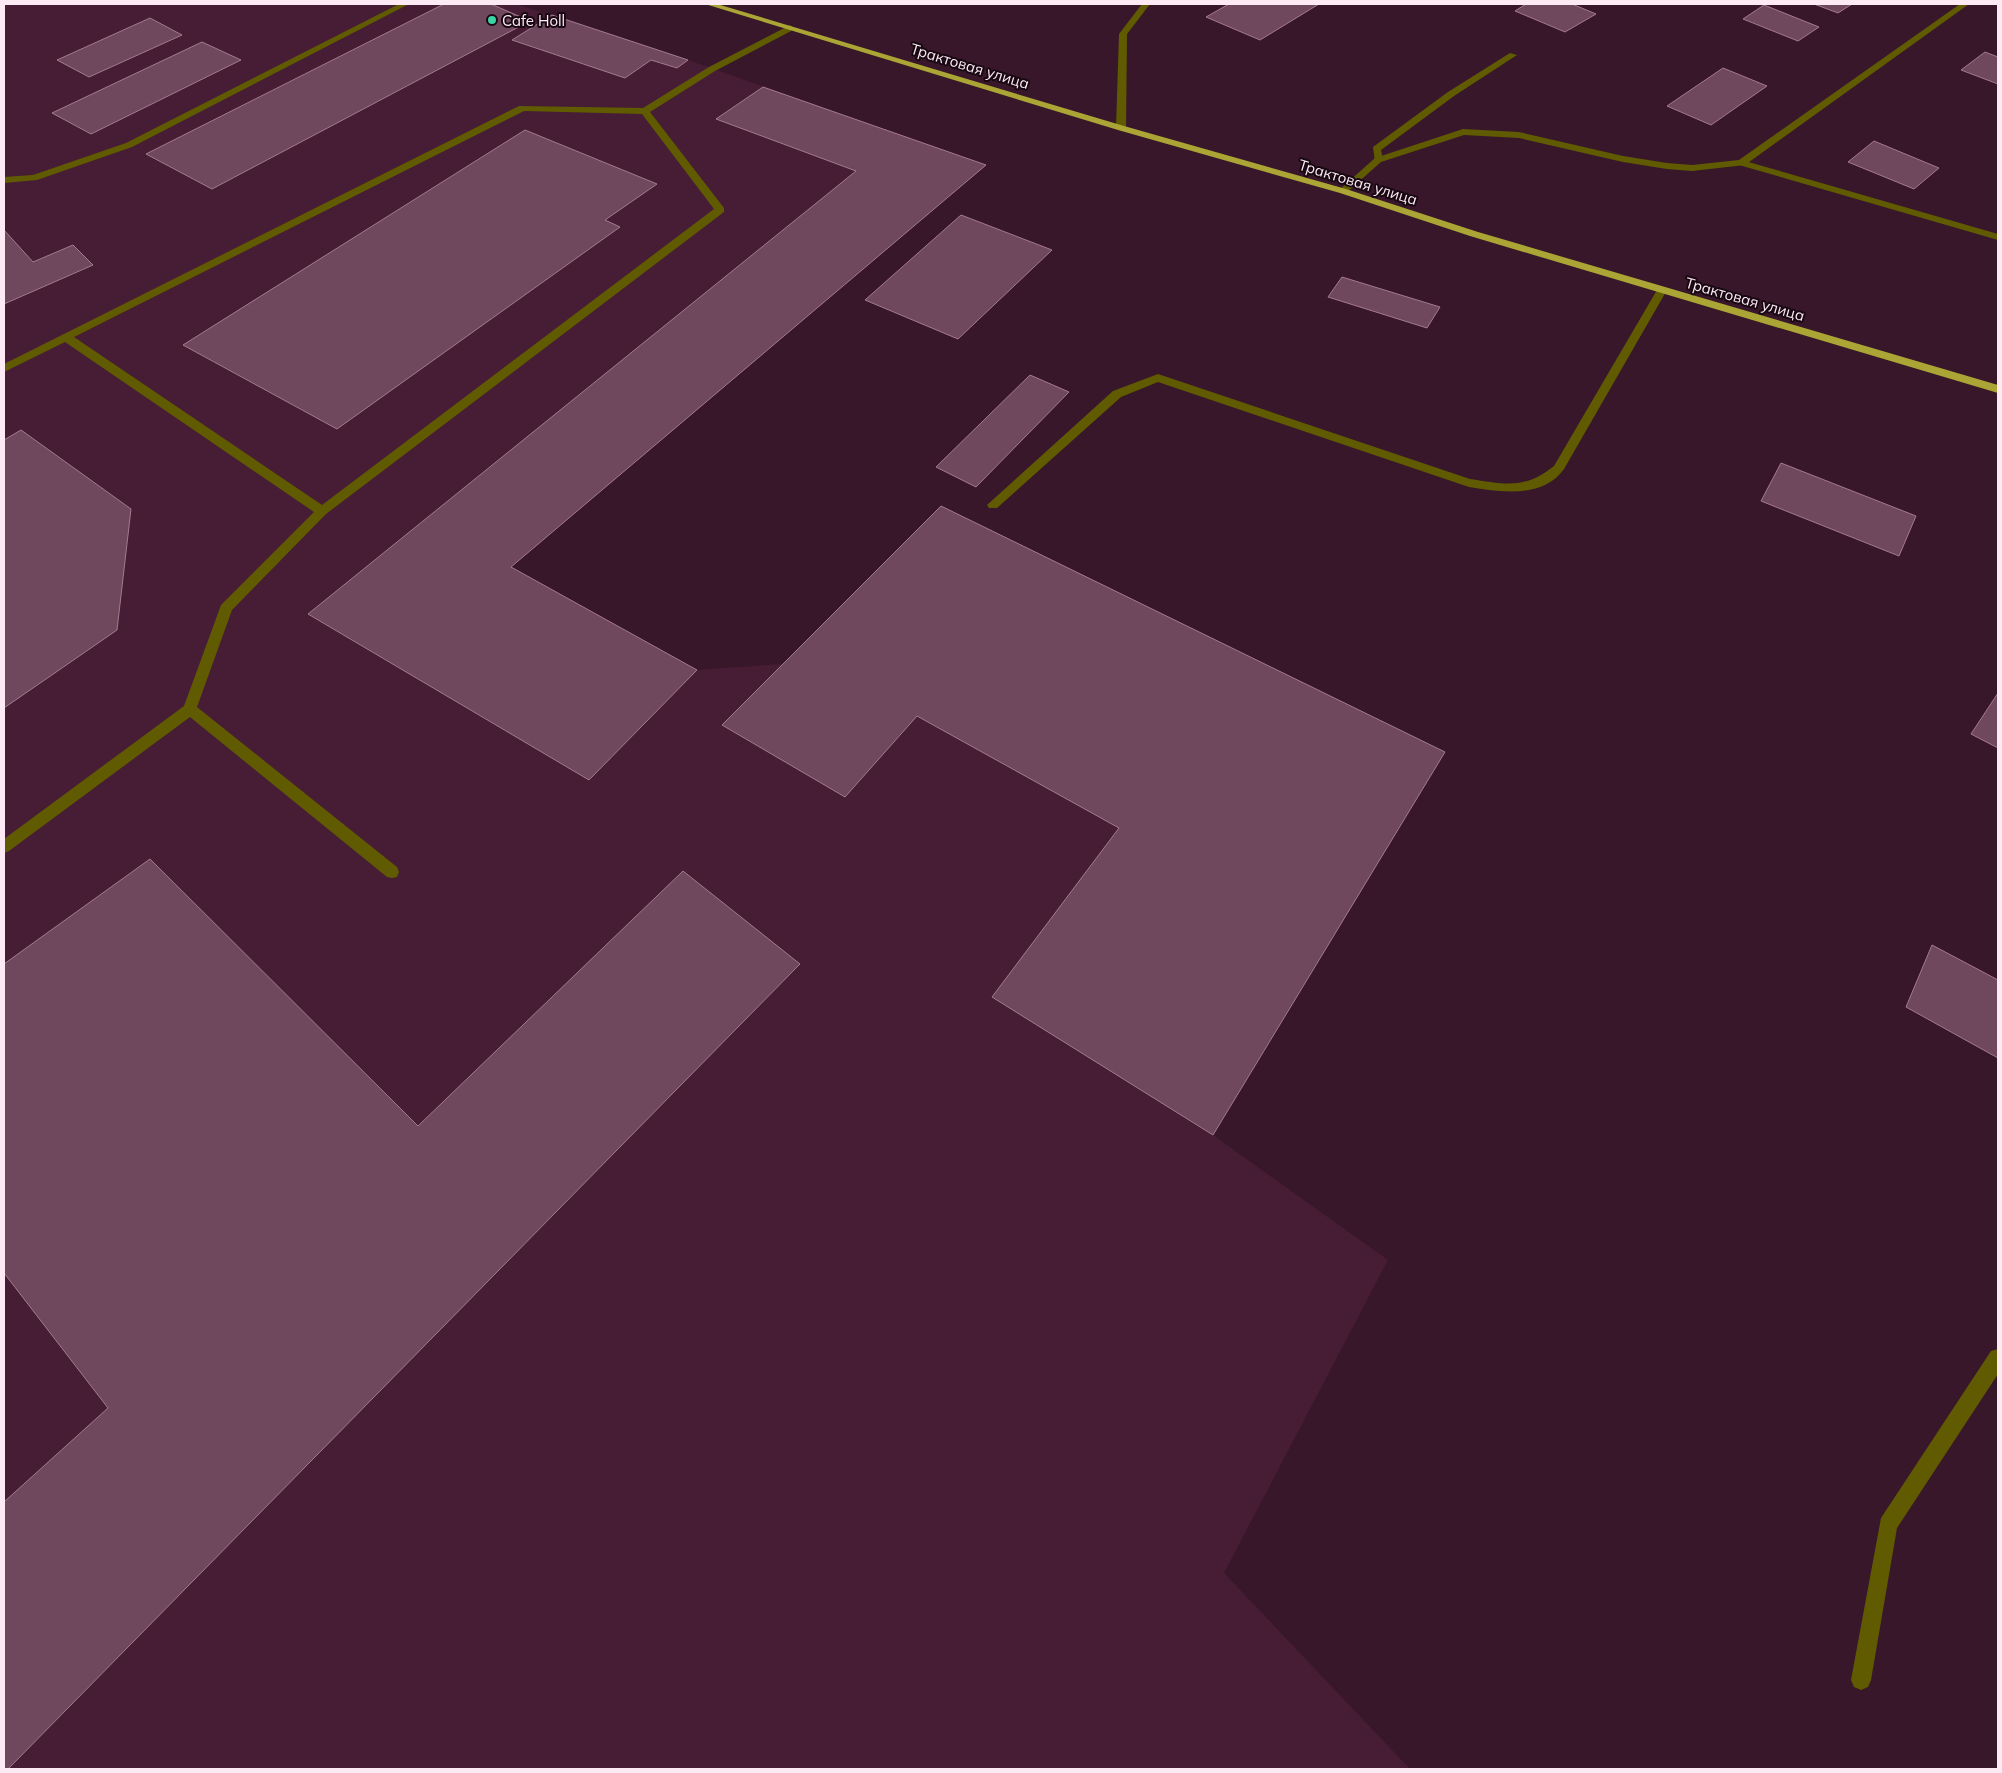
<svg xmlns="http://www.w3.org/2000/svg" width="2002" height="1773" viewBox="0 0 2002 1773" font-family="Mulish,sans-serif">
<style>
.built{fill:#461d34}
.building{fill:#6f485d;stroke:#a47a90}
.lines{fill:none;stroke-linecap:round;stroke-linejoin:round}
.lane{fill:#605b01;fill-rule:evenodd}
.street{fill:#605b01;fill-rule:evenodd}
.highway{fill:#aaa534;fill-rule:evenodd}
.poi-dot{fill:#3dd4a3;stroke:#170811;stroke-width:2}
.labels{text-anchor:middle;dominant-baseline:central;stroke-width:4;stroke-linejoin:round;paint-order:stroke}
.far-poi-label{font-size:15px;fill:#feeaf4;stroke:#170811;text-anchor:start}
.far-street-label{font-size:15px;fill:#feeaf4;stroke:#170811}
</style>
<rect width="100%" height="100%" fill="#39172b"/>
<polygon class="built" points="4,4 516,4 688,60 986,165 511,567 697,670 783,664 941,506 1445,752 1213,1135 1388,1260 1224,1573 1410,1769 4,1769"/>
<g class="building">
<polygon points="444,4 491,4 530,21 212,189 146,154"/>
<polygon points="1229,4 1319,4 1260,40 1206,17"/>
<polygon points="1526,4 1572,4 1596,14 1565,32 1515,11"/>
<polygon points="1814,4 1852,4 1838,13"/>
<polygon points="1764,5 1819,27 1798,41 1743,19"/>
<polygon points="552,15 688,60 677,68 651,60 625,78 512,40"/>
<polygon points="150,18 182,35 89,77 57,60"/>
<polygon points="202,42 241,60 91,134 52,113"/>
<polygon points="1985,52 1998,57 1998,84 1961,70"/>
<polygon points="1723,68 1767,86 1711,125 1667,106"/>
<polygon points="763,87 986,165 511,567 697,670 589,780 308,614 856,171 716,119"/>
<polygon points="525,130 657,184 605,220 620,227 337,429 183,345"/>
<polygon points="1874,141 1939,168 1914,189 1848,162"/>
<polygon points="961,215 1052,250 958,339 865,300"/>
<polygon points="4,230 33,262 73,245 93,265 4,304"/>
<polygon points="1342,277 1440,307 1427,328 1328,297"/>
<polygon points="1030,375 1069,392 976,487 936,467"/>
<polygon points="21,430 131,509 117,630 4,708 4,440"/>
<polygon points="1781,463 1916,516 1899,556 1761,501"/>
<polygon points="941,506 1445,752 1213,1135 992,997 1119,828 917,716 845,797 722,725"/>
<polygon points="1998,693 1998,748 1971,734"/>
<polygon points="150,859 418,1126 683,871 800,964 8,1769 4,1769 4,1502 108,1408 4,1273 4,964"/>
<polygon points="1932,945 1998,980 1998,1058 1906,1007"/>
</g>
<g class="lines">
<g class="lane">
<polygon points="399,4 409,4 132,147 37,180 4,183 4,177 33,175 126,143"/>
<path d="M790 25 794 28 793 30 715 71 650 112 724 208V212L326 514 232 610 197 707 397 867 399 872 397 877 392 878 387 877 190 717 9 851 4 853V839L184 706 221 605 314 512 65 342 4 372V364L519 106 643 108 709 67ZM524 111 642 114 714 209 322 505 74 337Z"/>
<polygon points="1510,53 1517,55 1454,96 1381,150 1383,160 1375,162 1373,147 1448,92"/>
<polygon points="1739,161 1745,161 1998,234 1998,240 1739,165"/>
<path d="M1662 287 1667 290 1564 469C1543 499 1499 492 1469 487L1158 382 1121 397 997 508H989L987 505 1113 391 1158 374 1470 479C1505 484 1524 490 1554 466L1657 290Z"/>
<polygon points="1998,1349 1998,1374 1897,1528 1871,1680 1868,1687 1861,1690 1854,1687 1851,1680 1881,1518 1991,1351"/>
</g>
<g class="street">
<polygon points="1142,4 1150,4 1127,34 1126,128 1121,131 1116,128 1119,34"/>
<polygon points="1960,4 1969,4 1745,165 1692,171 1667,169 1623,162 1519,138 1464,135 1381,162 1346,193 1338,191 1375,158 1463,129 1519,132 1623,156 1667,163 1692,165 1739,160"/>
</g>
<polygon class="highway" points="705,4 717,4 1124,126 1346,189 1478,232 1998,385 1998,393 1470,236 1340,193 1118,130"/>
</g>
<circle class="poi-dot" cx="492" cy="20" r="5"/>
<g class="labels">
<g class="far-poi-label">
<text x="502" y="20">Cafe Holl</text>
</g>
<g class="far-street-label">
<text transform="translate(970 66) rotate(17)">Трактовая улица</text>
<text transform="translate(1358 182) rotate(17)">Трактовая улица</text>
<text transform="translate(1745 299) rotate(16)">Трактовая улица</text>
</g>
</g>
<rect width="2002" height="1773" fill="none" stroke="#feeaf4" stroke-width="10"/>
</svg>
